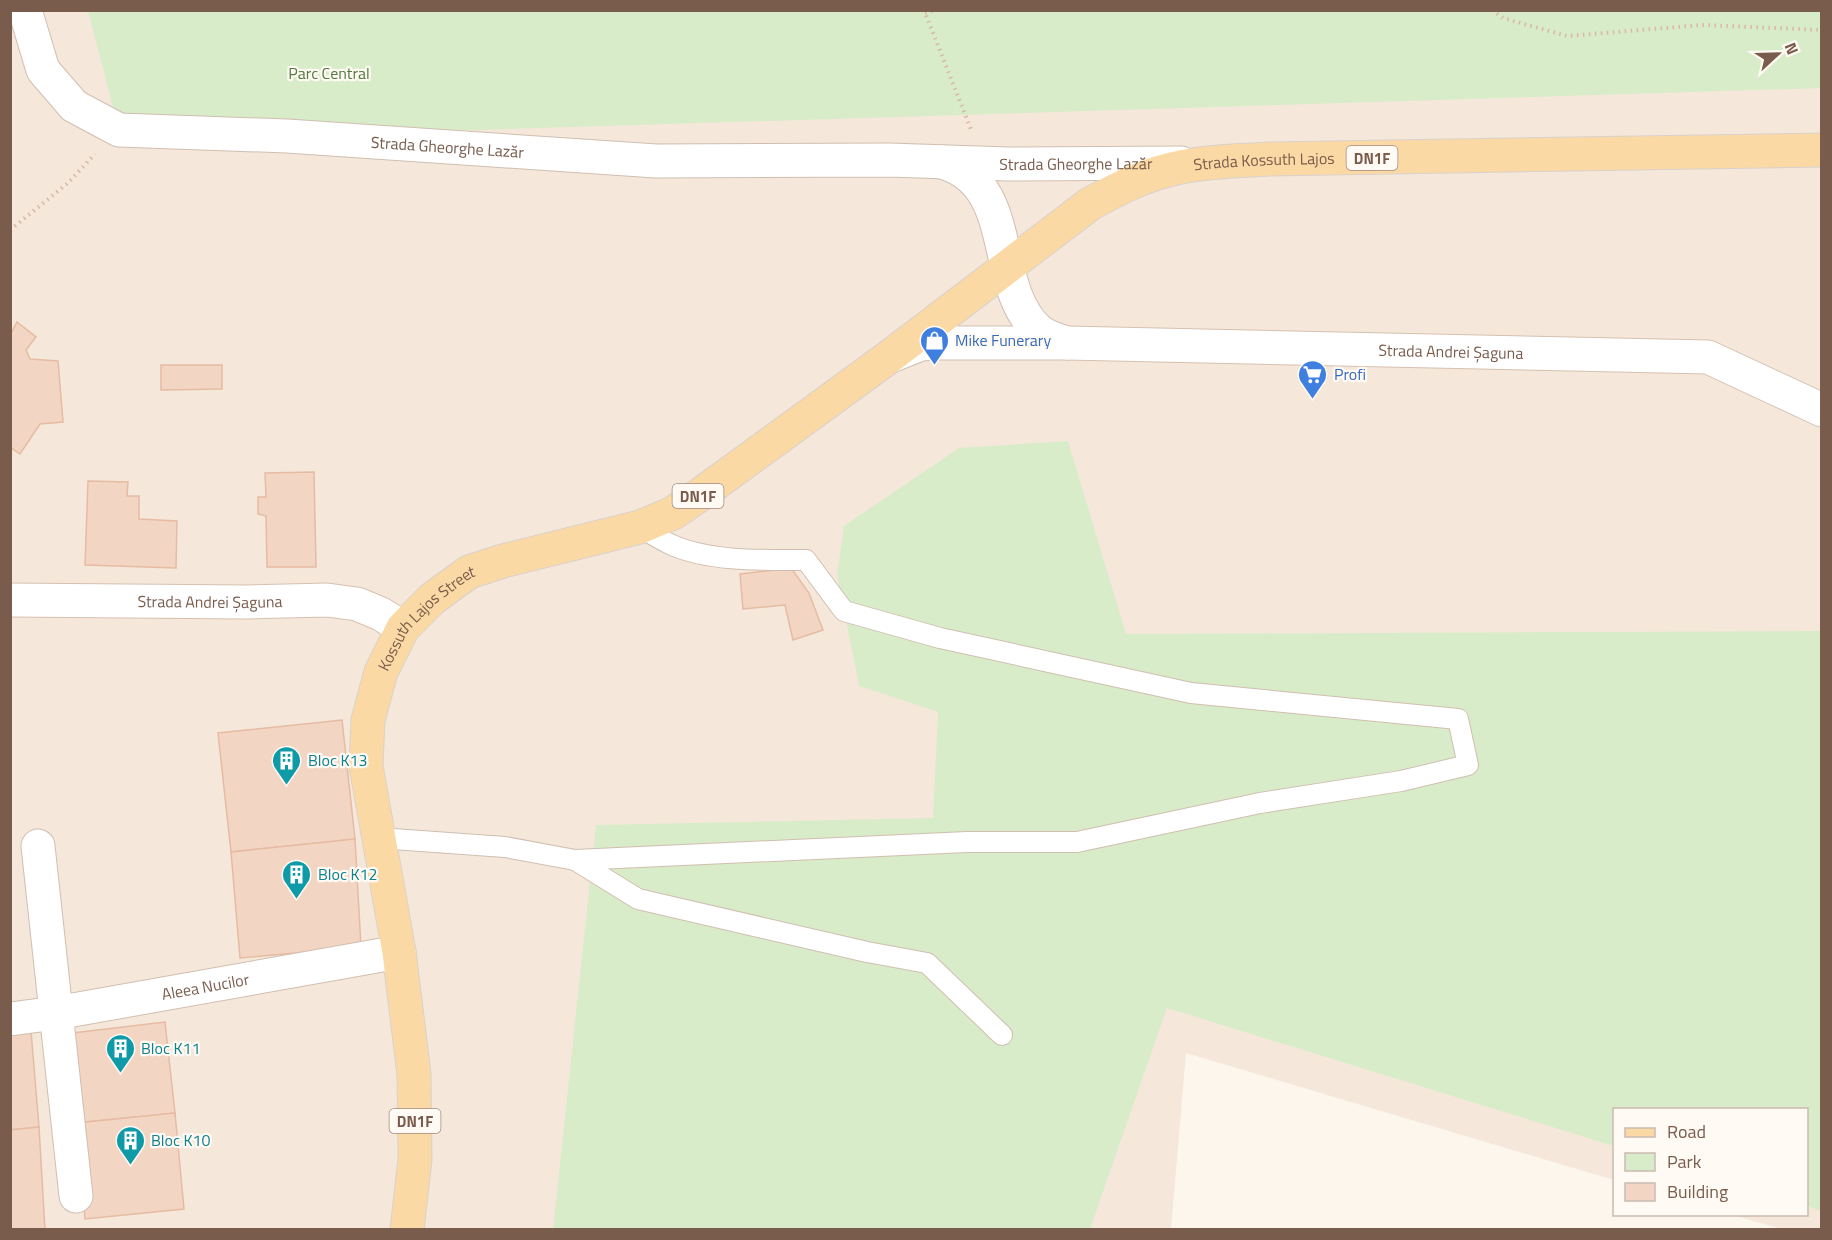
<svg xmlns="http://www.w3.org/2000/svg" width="1832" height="1240" viewBox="0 0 1832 1240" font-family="'Titillium Web',sans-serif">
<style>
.residential{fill:#f5e8da}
.green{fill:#d8ecc9}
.building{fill:#f3d5c3;stroke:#e6bba3;stroke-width:1.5}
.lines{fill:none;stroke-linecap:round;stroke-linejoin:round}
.lane-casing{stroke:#d1beb0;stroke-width:22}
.street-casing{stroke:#d1beb0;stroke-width:35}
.secondary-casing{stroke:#d6c0b0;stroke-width:35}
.primary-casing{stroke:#dad1cd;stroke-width:35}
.path{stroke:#d9b8a5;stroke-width:4;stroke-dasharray:1.5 4.5;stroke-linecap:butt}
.lane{stroke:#fff;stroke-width:20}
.street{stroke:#fff;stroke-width:33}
.secondary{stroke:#fff;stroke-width:33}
.primary{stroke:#fbd9a5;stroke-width:33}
.labels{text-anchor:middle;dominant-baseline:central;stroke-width:4.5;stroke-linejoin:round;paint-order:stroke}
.shield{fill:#fffaf3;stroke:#a28b7f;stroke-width:1.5}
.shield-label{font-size:15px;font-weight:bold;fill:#7a5c4d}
.park-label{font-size:16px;fill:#537a41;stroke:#fffaf3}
.street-label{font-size:16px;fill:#7a5c4d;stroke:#fffaf3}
.shop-label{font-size:16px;fill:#366cbe;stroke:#fffaf3;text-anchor:start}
.culture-label{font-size:16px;fill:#0d838f;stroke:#fffaf3;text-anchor:start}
</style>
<rect width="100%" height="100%" fill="#fdf6ec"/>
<polygon class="residential" points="10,11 1821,11 1821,1229 1782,1229 1732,1215 1806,1214 1806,1110 1614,1110 1614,1180 1186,1053 1171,1229 11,1229"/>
<g class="green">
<polygon points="1821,10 1822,88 287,136 119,130 88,11"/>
<polygon points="1068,441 1126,634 1821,631 1821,1211 1807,1206 1806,1110 1614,1110 1614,1146 1167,1008 1090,1229 553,1230 596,825 933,818 938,712 859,686 837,575 844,526 959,448"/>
</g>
<g class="building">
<polygon points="17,322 36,337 26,350 30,359 58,361 63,422 40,424 20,454 10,447 10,336"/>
<polygon points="161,365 222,365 222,389 161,390"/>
<polygon points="314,472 316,567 267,567 266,516 258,514 258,497 266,497 265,473"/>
<polygon points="88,481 128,482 127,496 139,496 139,519 177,521 176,568 85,565"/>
<polygon points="791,568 809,593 823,630 793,640 785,605 743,609 740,574"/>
<polygon points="342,720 355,839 231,852 218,733"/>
<polygon points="355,839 361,947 240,958 231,852"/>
<polygon points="165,1022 175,1113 76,1123 64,1034"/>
<polygon points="31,1031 39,1127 10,1130 10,1033"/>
<polygon points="175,1113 184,1209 85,1219 76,1123"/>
<polygon points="39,1127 45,1230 10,1230 10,1130"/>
</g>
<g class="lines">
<defs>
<g id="lane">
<path d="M379 838 505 847 575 860 967 842H1077L1260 803 1401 781 1468 765 1458 719 1191 693 940 638 844 611 806 560C765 560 711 562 672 545 661 540 650 533 640 527"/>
<polyline points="575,860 638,899 867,952 927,963 1002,1035"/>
</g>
<g id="street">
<path id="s1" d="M25 10 43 70 74 106 119 130 287 136 656 161 889 160 1008 164 1181 163"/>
<path d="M942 162C1019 183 989 286 1038 330 1046 337 1057 340 1067 343"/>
<polyline points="891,356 921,344 937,343 1062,343"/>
<polyline points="38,846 76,1196"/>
<path id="s2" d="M10 1019 56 1013 399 952"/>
</g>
<g id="secondary">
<path id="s3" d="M1067 343 1708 357 1822 410"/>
<path id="s4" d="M10 600 246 602 327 600 357 604 381 614 403 628"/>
</g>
<g id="primary">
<path id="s5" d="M407 1230 415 1159 414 1074 399 952 366 766 368 720 381 672 403 628 432 599 469 572 503 561 640 527 673 513 701 494 889 357 1090 204C1119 188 1148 173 1181 167 1209 161 1240 161 1269 159L1822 150"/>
</g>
</defs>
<use href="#lane" class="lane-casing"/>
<use href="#street" class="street-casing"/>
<use href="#secondary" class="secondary-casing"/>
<use href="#primary" class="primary-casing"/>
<g class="path">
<polyline points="924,10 972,132"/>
<polyline points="1492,10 1503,18 1567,36 1702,25 1822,30"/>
<polyline points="925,13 935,10"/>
<polyline points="10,230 68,183 95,154"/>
</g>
<use href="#lane" class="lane"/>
<use href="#street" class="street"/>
<use href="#secondary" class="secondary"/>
<use href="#primary" class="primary"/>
</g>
<defs>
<symbol id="shop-pin" viewBox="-11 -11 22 30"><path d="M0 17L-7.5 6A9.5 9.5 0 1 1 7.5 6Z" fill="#3f7fe0" stroke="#fffaf3"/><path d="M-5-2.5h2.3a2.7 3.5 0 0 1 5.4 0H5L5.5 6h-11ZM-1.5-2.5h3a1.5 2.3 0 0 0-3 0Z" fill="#fff"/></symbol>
<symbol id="supermarket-pin" viewBox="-11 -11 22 30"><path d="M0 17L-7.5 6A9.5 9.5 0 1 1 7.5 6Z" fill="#3f7fe0" stroke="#fffaf3"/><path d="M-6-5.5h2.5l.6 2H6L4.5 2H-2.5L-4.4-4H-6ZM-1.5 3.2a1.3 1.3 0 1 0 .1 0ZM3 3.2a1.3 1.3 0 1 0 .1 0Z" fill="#fff"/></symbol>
<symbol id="building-pin" viewBox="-11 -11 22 30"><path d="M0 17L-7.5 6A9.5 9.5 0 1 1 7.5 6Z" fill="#0f9aa8" stroke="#fffaf3"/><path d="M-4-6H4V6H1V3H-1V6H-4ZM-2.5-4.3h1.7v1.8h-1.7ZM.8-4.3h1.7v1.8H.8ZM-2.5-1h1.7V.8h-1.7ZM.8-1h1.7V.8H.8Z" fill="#fff"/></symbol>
</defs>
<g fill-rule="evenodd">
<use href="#shop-pin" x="918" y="324" width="33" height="45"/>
<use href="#supermarket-pin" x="1296" y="358" width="33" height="45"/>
<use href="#building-pin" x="270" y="744" width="33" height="45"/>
<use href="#building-pin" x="280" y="858" width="33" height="45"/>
<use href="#building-pin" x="104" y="1032" width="33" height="45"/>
<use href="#building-pin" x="114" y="1124" width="33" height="45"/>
</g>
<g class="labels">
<g class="shield">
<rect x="1346.5" y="146" width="51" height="24" rx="4.5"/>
<rect x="672.5" y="484" width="51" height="24" rx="4.5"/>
<rect x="389.5" y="1109" width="51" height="24" rx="4.5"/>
</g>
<g class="shield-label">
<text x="1372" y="158">DN1F</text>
<text x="698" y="496">DN1F</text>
<text x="415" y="1121">DN1F</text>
</g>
<g class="park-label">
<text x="329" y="73">Parc Central</text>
</g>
<g class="street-label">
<text stroke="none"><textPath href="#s1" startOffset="490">Strada Gheorghe Lazăr</textPath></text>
<text stroke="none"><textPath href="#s5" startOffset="1614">Strada Kossuth Lajos</textPath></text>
<text stroke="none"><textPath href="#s1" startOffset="1119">Strada Gheorghe Lazăr</textPath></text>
<text stroke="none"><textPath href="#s3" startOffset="384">Strada Andrei Șaguna</textPath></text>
<text stroke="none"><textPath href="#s4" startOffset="200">Strada Andrei Șaguna</textPath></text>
<text stroke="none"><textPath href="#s5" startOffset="636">Kossuth Lajos Street</textPath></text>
<text stroke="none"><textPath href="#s2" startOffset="198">Aleea Nucilor</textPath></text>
</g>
<g class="shop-label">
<text x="955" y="340">Mike Funerary</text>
<text x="1334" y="374">Profi</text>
</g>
<g class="culture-label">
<text x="308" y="760">Bloc K13</text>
<text x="318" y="874">Bloc K12</text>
<text x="141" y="1048">Bloc K11</text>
<text x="151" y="1140">Bloc K10</text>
</g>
</g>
<rect width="1832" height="1240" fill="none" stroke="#7a5c4d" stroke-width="24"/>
<rect x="1613" y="1108" width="195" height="108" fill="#fffaf3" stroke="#cabbb1" stroke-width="1.5"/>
<rect x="1625" y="1128" width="30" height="9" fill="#fbd9a5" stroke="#cabbb1" stroke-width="1.5"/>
<text x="1667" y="1138" font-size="18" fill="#7a5c4d">Road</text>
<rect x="1625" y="1153" width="30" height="18" fill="#d8ecc9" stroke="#cabbb1" stroke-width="1.5"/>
<text x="1667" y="1168" font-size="18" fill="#7a5c4d">Park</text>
<rect x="1625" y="1183" width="30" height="18" fill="#f3d5c3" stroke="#cabbb1" stroke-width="1.5"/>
<text x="1667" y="1198" font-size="18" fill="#7a5c4d">Building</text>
<g transform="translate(1778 54) rotate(68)" stroke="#fffaf3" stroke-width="4.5" paint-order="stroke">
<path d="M0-4.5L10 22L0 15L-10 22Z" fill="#7a5c4d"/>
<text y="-9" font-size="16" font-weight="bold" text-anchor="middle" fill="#7a5c4d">N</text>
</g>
</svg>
